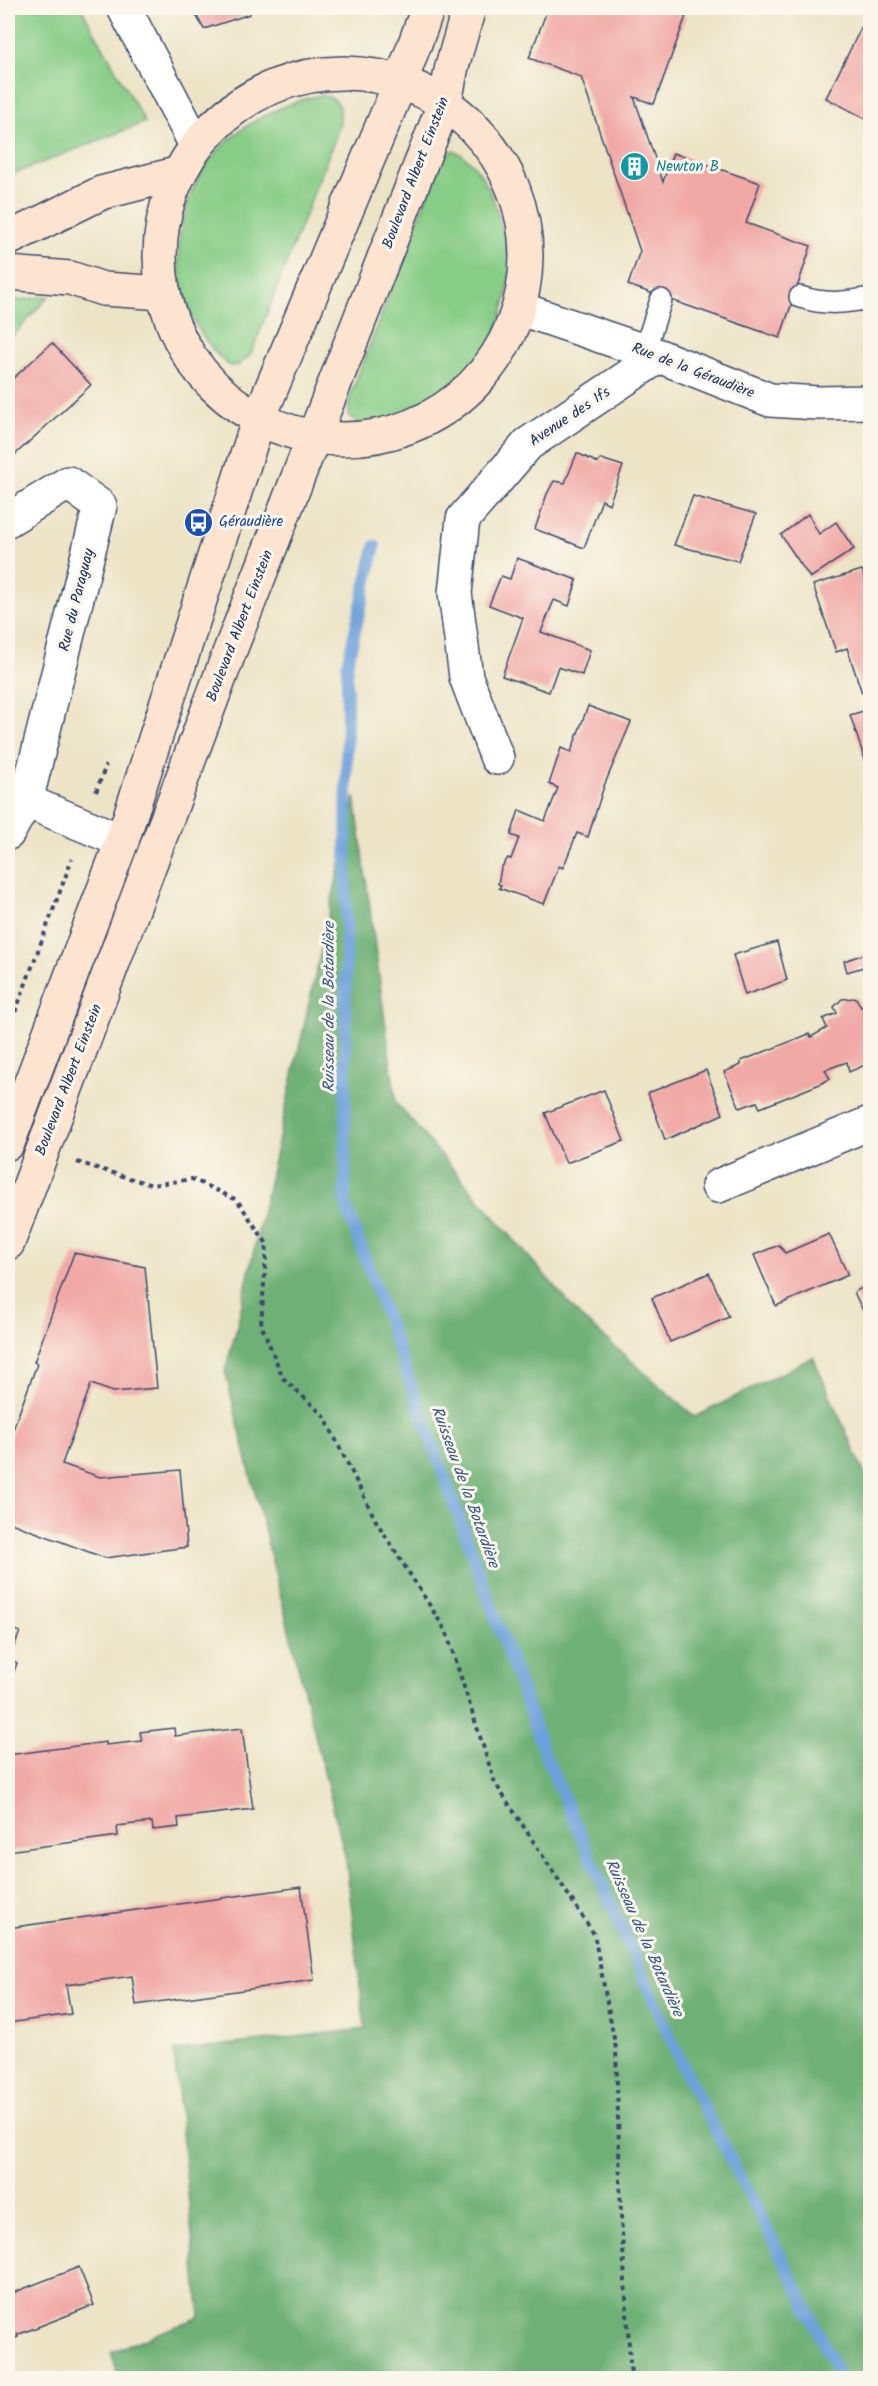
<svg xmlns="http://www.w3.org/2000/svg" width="878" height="2386" viewBox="0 0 878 2386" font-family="Kalam,sans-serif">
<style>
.green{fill:#88cd87;stroke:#527e72;stroke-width:1.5}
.forest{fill:#6eb074;stroke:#447069;stroke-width:1.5}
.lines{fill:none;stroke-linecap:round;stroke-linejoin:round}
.stream{stroke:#6da1da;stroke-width:12}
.building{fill:#f1a9a6}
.lane-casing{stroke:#3a4a6e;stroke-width:24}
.street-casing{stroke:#3a4a6e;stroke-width:36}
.secondary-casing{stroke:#3a4a6e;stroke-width:36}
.path{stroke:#3a4a6e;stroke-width:4;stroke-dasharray:4.5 4.5;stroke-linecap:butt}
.lane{stroke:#fff;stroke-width:21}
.street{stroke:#fff;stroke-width:33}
.secondary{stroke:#fde4d0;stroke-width:33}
.labels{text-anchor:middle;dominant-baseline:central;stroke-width:6;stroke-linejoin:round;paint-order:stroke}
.culture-label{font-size:15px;fill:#0d838f;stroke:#fbf7ec;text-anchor:start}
.street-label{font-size:15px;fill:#1b2f5e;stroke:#fbf7ec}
.transit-label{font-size:15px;fill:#164399;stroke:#fbf7ec;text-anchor:start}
.water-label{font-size:16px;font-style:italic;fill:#385789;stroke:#fbf7ec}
</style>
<rect width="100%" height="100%" fill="#fbf7ec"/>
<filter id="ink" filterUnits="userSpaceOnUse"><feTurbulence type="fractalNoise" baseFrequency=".0167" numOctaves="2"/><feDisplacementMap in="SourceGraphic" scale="12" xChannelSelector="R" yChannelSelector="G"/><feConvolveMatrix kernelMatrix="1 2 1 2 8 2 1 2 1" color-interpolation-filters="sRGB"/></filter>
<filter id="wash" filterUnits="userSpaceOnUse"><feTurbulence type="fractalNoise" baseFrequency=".008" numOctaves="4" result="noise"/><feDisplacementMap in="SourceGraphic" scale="24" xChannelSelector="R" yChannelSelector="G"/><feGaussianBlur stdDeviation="1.35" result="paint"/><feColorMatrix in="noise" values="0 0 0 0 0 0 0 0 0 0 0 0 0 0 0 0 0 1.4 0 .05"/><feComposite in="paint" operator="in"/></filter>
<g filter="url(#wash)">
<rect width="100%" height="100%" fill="#ede4c6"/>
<g class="green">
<polygon points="8,8 81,8 145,122 8,176"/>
<path d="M321 95C342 98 342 109 339 128L251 354 239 365 231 366C214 357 195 325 188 308 168 254 181 189 221 147 245 122 287 102 321 95Z"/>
<path d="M454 150C480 163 493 194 500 221 504 235 509 250 509 265 510 280 507 296 503 310 486 379 429 418 360 424L349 416V399L436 173 445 155Z"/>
<polygon points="49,296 11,338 8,341 8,302"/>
</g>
<polygon class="forest" points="355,797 396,1103 579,1315 695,1417 813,1357 870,1486 870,2378 119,2378 111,2352 200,2317 174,2051 365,2029 346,1860 225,1371 235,1335"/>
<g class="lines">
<polyline class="stream" points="375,546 347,665 345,1203 545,1755 685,2071 800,2293 840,2378"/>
</g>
<g id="blocks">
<g class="building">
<polygon points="192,8 249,8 250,14 204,29"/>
<polygon points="548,8 661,8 686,16 654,104 634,97 663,182 673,153 760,183 746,223 811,246 780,338 628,285 640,251 581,77 529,58"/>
<polygon points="867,16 870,18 870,121 826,98"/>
<polygon points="52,343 91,385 8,461 8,383"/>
<polygon points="577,453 598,463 601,459 623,466 609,504 602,500 584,548 535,529 547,494 554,481 565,483"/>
<polygon points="693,496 756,514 738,561 674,545"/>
<polygon points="808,514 819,534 836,522 854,549 810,578 781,535"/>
<polygon points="517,558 577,580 569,606 554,600 541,632 590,650 582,675 558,667 549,692 502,676 523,618 489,605 501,576 510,579"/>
<polygon points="862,570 870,594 870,690 862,693 847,648 836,652 813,585"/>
<polygon points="588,706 631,722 604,786 588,837 577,833 563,868 559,866 544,904 499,888 501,885 498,884 501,868 508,858 511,859 519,838 511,835 519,810 545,821 558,788 549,784 561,748 571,752"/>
<polygon points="870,709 870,775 850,715"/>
<polygon points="777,942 787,980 745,995 733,955"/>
<polygon points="870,952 870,965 847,972 844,961"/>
<polygon points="856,998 861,1007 870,1003 870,1063 849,1072 847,1062 825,1070 830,1079 820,1084 760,1108 757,1102 740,1108 724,1072 741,1065 741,1061 809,1034 811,1037 827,1028 823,1019 837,1013 834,1007 842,999"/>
<polygon points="706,1070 723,1114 665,1140 648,1093"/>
<polygon points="604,1090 624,1141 566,1163 545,1113"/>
<polygon points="829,1234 848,1275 776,1306 754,1255 779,1245 785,1253"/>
<polygon points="74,1253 145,1267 157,1388 113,1392 91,1384 62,1464 100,1477 180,1470 187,1547 105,1558 8,1522 8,1443 37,1364 34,1362"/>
<polygon points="709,1273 729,1317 670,1342 652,1298"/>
<polygon points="870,1284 870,1314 866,1317 854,1292"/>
<polygon points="8,1627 20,1632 9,1659 17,1663 8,1689"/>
<polygon points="174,1728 175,1736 242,1728 253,1809 178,1818 179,1827 153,1830 152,1822 117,1826 118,1836 8,1851 8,1755 106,1742 106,1745 142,1741 140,1732"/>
<polygon points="301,1887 314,1980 136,2005 132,1976 66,1985 71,2014 8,2023 8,1928"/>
<polygon points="79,2267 94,2305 17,2335 18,2337 8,2341 8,2288 10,2294"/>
</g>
</g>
</g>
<g filter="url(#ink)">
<use href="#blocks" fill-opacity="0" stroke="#3a4a6e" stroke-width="1.5"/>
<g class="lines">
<defs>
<g id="lane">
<path d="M800 297C826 305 844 303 870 298"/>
<polyline points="644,352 661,300"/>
</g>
<g id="street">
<polyline points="124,8 195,143"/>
<polyline points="521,309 659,356 770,400 818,403 870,402"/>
<polyline points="8,520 68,483 100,506 26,801 8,833"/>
<polyline points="497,758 466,677 455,593 463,519 528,444 659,356"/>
<polyline points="26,801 122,841"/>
<polyline points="718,1186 870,1123"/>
</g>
<g id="secondary">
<circle cx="343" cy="256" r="183"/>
<polyline points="8,239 101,193 180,173"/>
<polyline points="8,273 70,278 103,289 164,293"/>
<polyline points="8,1143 122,841 259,418 401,81 428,8"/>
<polyline points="8,1243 231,648 445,102 452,66 469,8"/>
</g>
</defs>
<use href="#lane" class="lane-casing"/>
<use href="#street" class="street-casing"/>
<use href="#secondary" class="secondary-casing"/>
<g class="path">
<polyline points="96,792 106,765"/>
<polyline points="9,1029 72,859"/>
<polyline points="77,1162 152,1185 192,1179 237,1200 267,1244 261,1324 283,1378 324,1416 376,1521 446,1631 495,1783 594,1934 616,2049 621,2217 631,2378"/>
</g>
<use href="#lane" class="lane"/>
<use href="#street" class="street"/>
<use href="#secondary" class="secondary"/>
</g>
</g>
<defs>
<symbol id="building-disc" viewBox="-11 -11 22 22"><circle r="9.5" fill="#0f9aa8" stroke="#fbf7ec"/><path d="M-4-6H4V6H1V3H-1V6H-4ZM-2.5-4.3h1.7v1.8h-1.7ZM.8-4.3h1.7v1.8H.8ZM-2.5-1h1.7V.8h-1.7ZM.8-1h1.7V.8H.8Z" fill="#fff"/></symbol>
<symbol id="bus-disc" viewBox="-11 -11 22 22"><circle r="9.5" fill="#1a4fb4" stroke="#fbf7ec"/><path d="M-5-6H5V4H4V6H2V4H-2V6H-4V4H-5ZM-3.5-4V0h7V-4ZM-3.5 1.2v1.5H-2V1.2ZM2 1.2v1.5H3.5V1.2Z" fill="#fff"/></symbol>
</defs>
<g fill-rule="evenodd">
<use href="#building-disc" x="618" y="150" width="33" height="33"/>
<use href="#bus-disc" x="182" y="506" width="33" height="33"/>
</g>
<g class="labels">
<g class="culture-label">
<text x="656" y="167">Newton B</text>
</g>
<g class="street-label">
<text transform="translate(416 173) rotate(-69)">Boulevard Albert Einstein</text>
<text transform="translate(693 371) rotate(21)">Rue de la Géraudière</text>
<text transform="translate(570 417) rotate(-34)">Avenue des Ifs</text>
<text transform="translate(77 600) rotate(-76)">Rue du Paraguay</text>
<text transform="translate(240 626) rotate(-69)">Boulevard Albert Einstein</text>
<text transform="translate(69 1080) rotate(-69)">Boulevard Albert Einstein</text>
</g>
<g class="transit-label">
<text x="219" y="522">Géraudière</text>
</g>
<g class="water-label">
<text transform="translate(329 1007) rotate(-90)">Ruisseau de la Botardière</text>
<text transform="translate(465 1487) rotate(70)">Ruisseau de la Botardière</text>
<text transform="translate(644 1938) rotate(66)">Ruisseau de la Botardière</text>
</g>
</g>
<rect width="878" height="2386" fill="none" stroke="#fbf7ec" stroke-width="30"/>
</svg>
